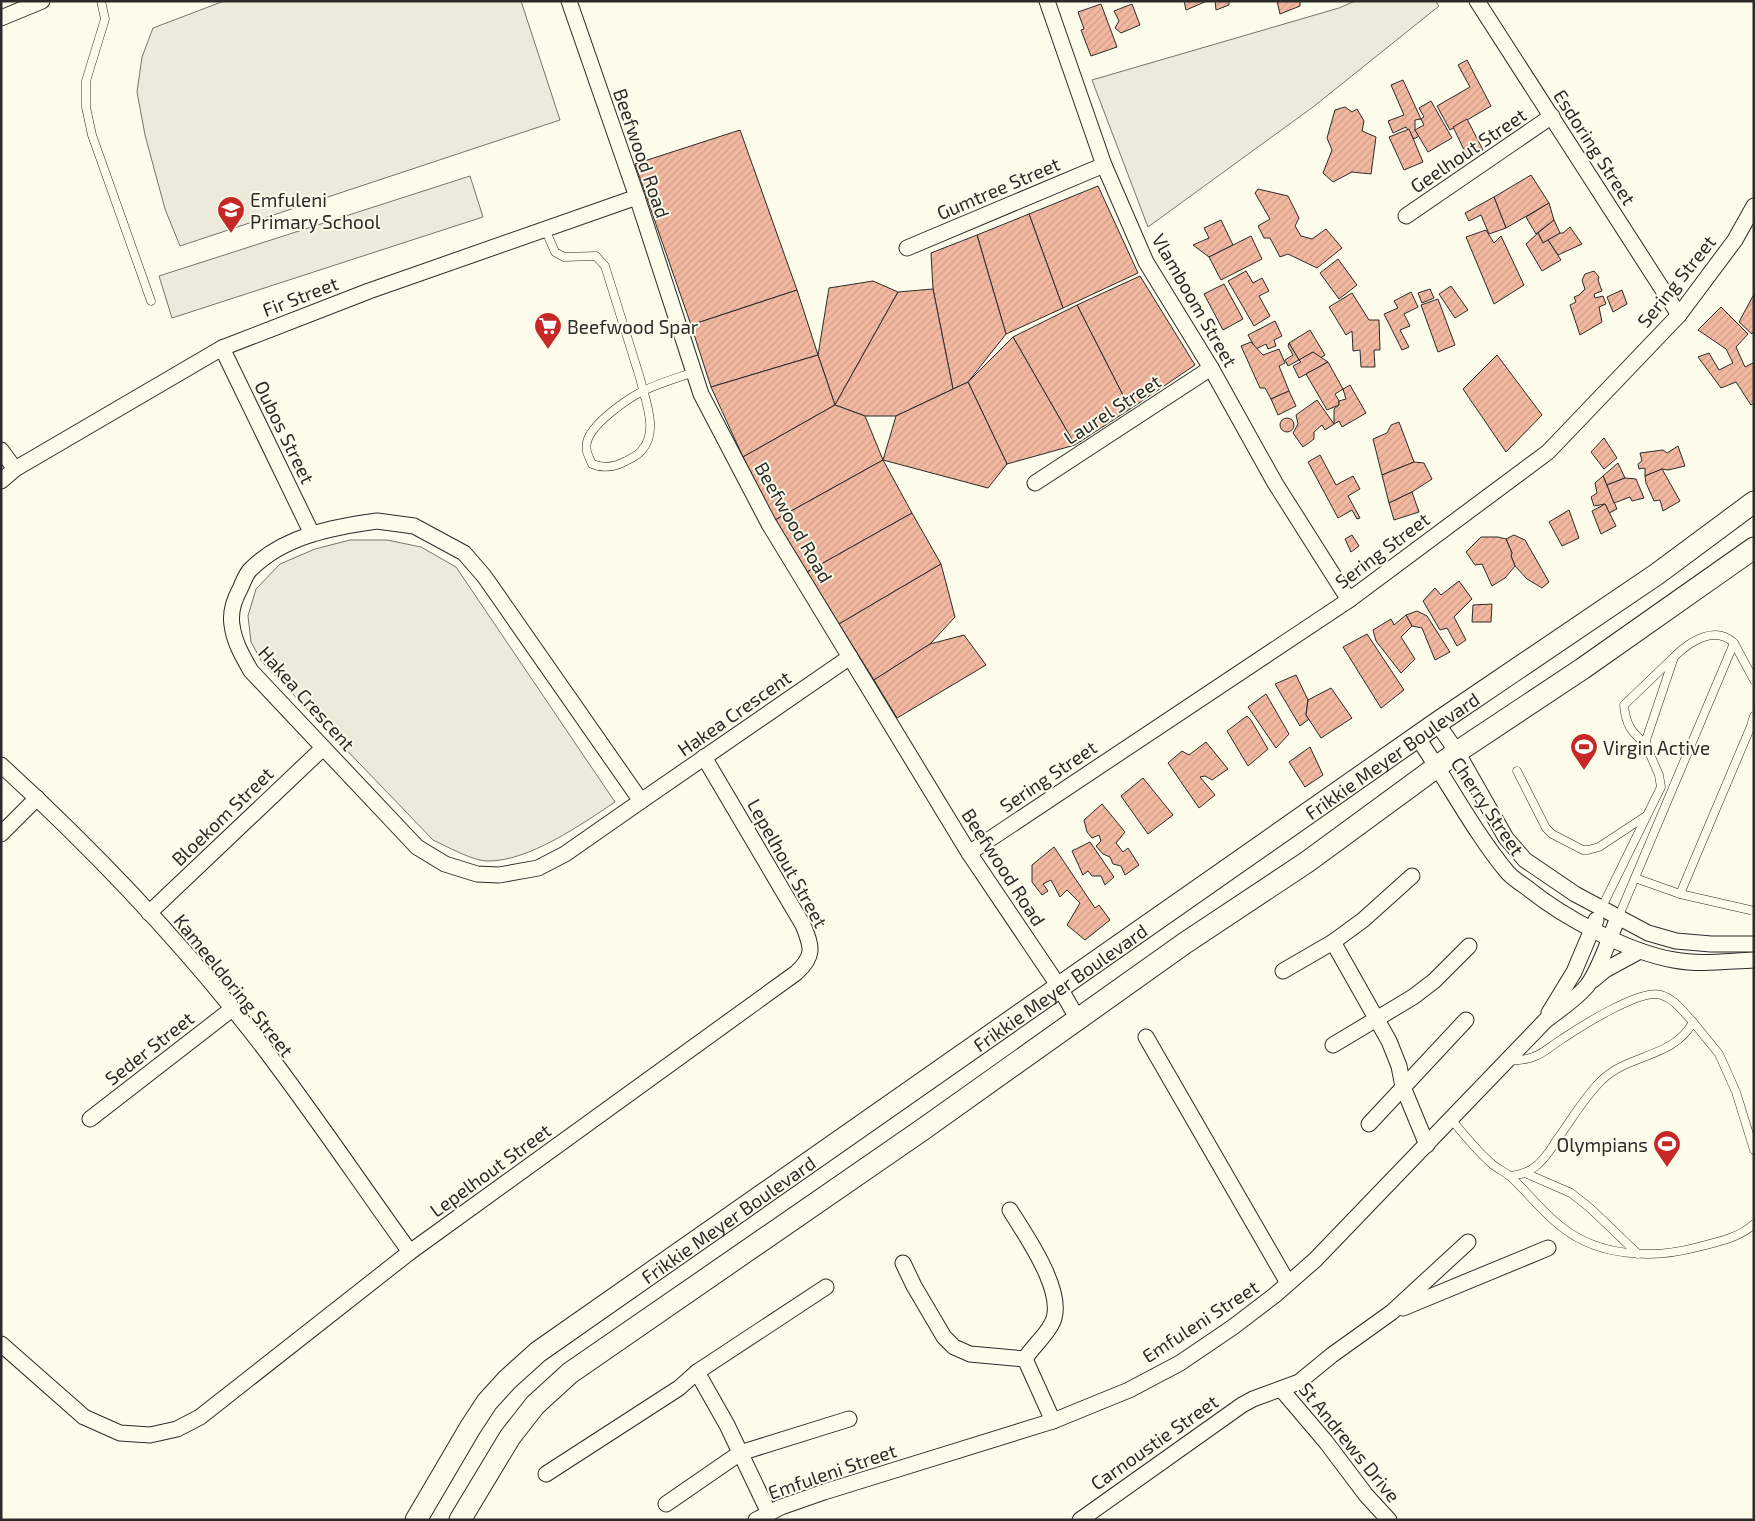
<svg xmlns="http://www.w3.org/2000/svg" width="1755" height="1521" viewBox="0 0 1755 1521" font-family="'Exo 2',sans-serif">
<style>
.green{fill:#ecebdb;stroke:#74746e}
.building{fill:url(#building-hatch);stroke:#2b2b2b}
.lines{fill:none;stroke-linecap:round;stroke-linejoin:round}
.lane-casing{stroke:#2b2b2b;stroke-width:9}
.street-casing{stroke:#2b2b2b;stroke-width:17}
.secondary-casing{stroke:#2b2b2b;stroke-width:23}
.lane{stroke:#fdfbea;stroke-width:8}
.street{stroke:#fdfbea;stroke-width:15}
.secondary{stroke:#fdfbea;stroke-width:21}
.labels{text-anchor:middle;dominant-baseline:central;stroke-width:4;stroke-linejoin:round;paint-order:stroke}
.street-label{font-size:19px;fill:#2b2b2b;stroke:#fdfbea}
.poi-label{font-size:19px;fill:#2b2b2b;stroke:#fdfbea;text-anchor:start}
</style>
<defs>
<pattern id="building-hatch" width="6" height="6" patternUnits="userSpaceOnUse" patternTransform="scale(1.25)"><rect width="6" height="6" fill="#f2b8a0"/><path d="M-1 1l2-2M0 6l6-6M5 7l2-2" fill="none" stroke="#d09e8a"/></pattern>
</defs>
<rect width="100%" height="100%" fill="#fdfbea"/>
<g class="green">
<polygon points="224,1 521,1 560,120 180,246 165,209 145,135 137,92 142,57 153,28"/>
<polygon points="1355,1 1435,1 1439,6 1313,107 1148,227 1092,80 1339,8"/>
<polygon points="470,176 483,217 172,318 159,276"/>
<path d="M350 540H387L421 547 456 567 615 802C582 824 528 862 487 861 473 861 446 846 433 840L262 662 251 642 248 616 256 589 280 564 315 549Z"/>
</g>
<g class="building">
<polygon points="1184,1 1207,1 1186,10"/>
<polygon points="1215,1 1229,1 1229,5 1216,10"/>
<polygon points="1277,1 1300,1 1300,6 1280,14"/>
<polygon points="1101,4 1117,47 1091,56 1081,30 1084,29 1078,12"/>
<polygon points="1132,4 1140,25 1121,33 1115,28 1119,21 1114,11"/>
<polygon points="1467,60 1491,106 1450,130 1437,106 1470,87 1458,65"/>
<polygon points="1403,80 1421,119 1415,120 1415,130 1419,136 1414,139 1406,127 1393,133 1388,121 1404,115 1391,85"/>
<polygon points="1431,101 1452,138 1428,152 1415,130 1424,125 1421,119 1424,117 1419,108"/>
<polygon points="1345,107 1352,112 1357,109 1364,121 1362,131 1376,137 1371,174 1352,172 1333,182 1323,173 1332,150 1327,138 1335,110"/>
<polygon points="1467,119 1483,150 1468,158 1453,127"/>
<polygon points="1409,129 1423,162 1404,170 1389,137"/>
<polygon points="740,130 797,290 691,325 635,164"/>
<polygon points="1531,175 1549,203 1506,228 1494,197"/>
<polygon points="1098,186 1138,273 1063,308 1029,214"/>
<polygon points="1258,189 1288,196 1299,218 1295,226 1301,236 1312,239 1326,229 1342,248 1317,268 1288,254 1280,257 1270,238 1264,238 1258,226 1270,219 1255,193"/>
<polygon points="1494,197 1506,228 1489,234 1481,215 1469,221 1465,213"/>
<polygon points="1549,203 1554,220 1536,234 1526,217"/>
<polygon points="1029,214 1063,308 1006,334 977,235"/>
<polygon points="1221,220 1233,245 1209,257 1193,245 1209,238 1204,228"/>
<polygon points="1554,220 1560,233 1543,243 1538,233"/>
<polygon points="1570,227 1582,244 1558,255 1548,240 1560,233 1563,233"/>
<polygon points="1486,230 1494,243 1501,236 1524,285 1494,304 1466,237"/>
<polygon points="1538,233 1543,243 1548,240 1561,260 1542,271 1526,244"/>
<polygon points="977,235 1006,334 968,382 953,389 933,289 931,253"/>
<polygon points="1251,236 1262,259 1221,280 1209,257"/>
<polygon points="1338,259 1357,285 1339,299 1320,273"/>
<polygon points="1246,271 1253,283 1262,278 1269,291 1259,296 1270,316 1254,326 1228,281"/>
<polygon points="1594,271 1599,277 1598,280 1602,291 1594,294 1595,298 1603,296 1606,304 1599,307 1602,322 1580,335 1570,305 1576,302 1574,297 1579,295 1585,289 1582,280 1585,274"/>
<polygon points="1140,276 1195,365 1130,409 1077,305"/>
<polygon points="873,281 898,292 835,405 818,355 829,288"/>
<polygon points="1224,284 1243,319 1223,330 1204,294"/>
<polygon points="1451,286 1468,310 1455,318 1439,294"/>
<polygon points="933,289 953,389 896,416 865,416 835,405 898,292"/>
<polygon points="1430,289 1434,298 1422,303 1418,293"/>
<polygon points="797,290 818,355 711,387 691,325"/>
<polygon points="1622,290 1627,304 1613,312 1607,297"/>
<polygon points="1411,292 1418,307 1404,314 1410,326 1400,330 1409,347 1402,350 1384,314 1398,308 1394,301"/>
<polygon points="1352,293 1369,320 1379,320 1380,350 1374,350 1375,367 1361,367 1360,350 1353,351 1352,331 1346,335 1329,307"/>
<polygon points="1754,294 1754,331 1752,334 1739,322"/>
<polygon points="1438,299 1455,345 1438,352 1421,305"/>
<polygon points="1077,305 1130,409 1075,445 1013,337"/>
<polygon points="1721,307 1748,334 1736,347 1745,367 1753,363 1754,366 1754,403 1751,405 1736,382 1721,388 1698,357 1709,353 1719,370 1733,363 1726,349 1698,330"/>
<polygon points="1275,321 1282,336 1274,340 1276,346 1268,349 1266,344 1256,349 1248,335"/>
<polygon points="1310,330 1325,355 1320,358 1313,352 1299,360 1289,343"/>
<polygon points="1013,337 1075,445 1007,464 968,382"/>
<polygon points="1251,342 1263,355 1279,349 1285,363 1279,366 1289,391 1271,399 1265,388 1260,388 1241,346"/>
<polygon points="1289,343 1299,360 1288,366 1285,360 1293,355 1288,346"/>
<polygon points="1313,352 1328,362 1299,378 1293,366 1301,362 1299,360"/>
<polygon points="818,355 835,405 743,457 711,387"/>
<polygon points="1497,355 1542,415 1506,452 1463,389"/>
<polygon points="1328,362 1343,389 1335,394 1339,401 1339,405 1327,410 1306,374"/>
<polygon points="968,382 1007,464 988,488 883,460 896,416"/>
<polygon points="1350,385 1366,413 1342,427 1339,421 1334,424 1334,409 1339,405 1339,401 1346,399 1343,389"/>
<polygon points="1289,391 1296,406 1278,415 1271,399"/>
<polygon points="1317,400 1334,424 1325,430 1322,425 1314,432 1314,439 1303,447 1293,433 1298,424 1296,415"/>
<polygon points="835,405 865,416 883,460 775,520 743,457"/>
<circle cx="1287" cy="425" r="7"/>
<polygon points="1399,422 1414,462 1382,475 1373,439 1387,433 1391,425"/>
<polygon points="1604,438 1617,458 1604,469 1591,452"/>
<polygon points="1678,446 1685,466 1668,470 1662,469 1645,476 1645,468 1639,469 1638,464 1642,461 1640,453 1663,450 1667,453"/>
<polygon points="1320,455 1336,485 1353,476 1360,489 1348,496 1360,518 1357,519 1352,510 1338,518 1308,462"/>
<polygon points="883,460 912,513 807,572 775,520"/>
<polygon points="1414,462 1424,463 1432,479 1412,492 1389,503 1382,475"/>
<polygon points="1618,463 1625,478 1607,485 1603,476"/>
<polygon points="1662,469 1680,501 1663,511 1660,500 1654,501 1646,483 1645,476"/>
<polygon points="1603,476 1617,509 1609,513 1605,504 1594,506 1591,497 1597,493 1595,483"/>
<polygon points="1625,478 1636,479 1644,498 1632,501 1630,497 1614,503 1607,485"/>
<polygon points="1412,492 1419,512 1394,520 1389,503"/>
<polygon points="1605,504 1616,526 1601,534 1592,511"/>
<polygon points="1569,510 1579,538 1562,546 1549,522"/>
<polygon points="912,513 941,564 839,624 807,572"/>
<polygon points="1352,535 1359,546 1351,552 1345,539"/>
<polygon points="1514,535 1525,540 1549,582 1542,588 1527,579 1515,566 1511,556 1512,553 1506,539"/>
<polygon points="1481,537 1498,537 1506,539 1512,553 1511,556 1515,566 1505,578 1492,586 1482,564 1475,565 1466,552"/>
<polygon points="941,564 955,617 930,644 874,680 839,624"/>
<polygon points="1459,581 1472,599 1454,617 1466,640 1457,646 1447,628 1440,630 1423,601 1435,588 1441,595"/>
<polygon points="1492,604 1491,622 1472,622 1473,605"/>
<polygon points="1417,611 1427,616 1450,652 1435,660 1422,628 1412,626 1406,615"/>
<polygon points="1406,615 1412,626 1401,637 1415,659 1401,673 1376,641 1373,630 1391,619 1394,625"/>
<polygon points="1367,634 1404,690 1381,708 1343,647"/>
<polygon points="964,635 986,665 897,718 874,680 930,644"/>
<polygon points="1296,675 1308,700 1306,715 1309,719 1300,726 1275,684"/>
<polygon points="1331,688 1352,718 1321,738 1306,715 1308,700"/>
<polygon points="1266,694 1289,734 1276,748 1248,707"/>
<polygon points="1247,716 1251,720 1268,749 1248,766 1227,731"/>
<polygon points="1206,742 1228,769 1212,780 1205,776 1200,777 1215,795 1199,808 1168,763 1182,751 1189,755"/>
<polygon points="1310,747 1323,775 1305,787 1289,762"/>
<polygon points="1143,778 1173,815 1148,834 1121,796"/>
<polygon points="1102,804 1125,832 1116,843 1123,852 1128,848 1139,865 1125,875 1121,866 1113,864 1110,857 1103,854 1096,846 1101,841 1099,835 1092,838 1087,832 1084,820"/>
<polygon points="1090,842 1114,877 1105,885 1101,876 1092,876 1088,871 1083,875 1072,851"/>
<polygon points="1054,847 1095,908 1099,905 1110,920 1085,940 1067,925 1080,903 1067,890 1060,897 1051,880 1043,884 1048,891 1042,895 1032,882 1032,865"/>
</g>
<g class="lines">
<defs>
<g id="lane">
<polyline points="101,1 105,19 86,81 86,107 92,135 151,301"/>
<path d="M545 229 555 252 564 257 596 256 605 266 640 378C645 400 659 431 642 450 639 455 631 458 626 461 615 467 604 469 592 464 589 457 585 451 587 442 591 424 627 399 643 391 659 383 677 378 694 372"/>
<polyline points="1734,643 1754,680"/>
<path d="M1646 745C1631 731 1626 726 1624 705L1673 658"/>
<polyline points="1517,771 1546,828 1552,834 1583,850 1588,850 1599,847 1646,816"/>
<polyline points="1635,878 1680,894 1750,910"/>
<polyline points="1680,894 1751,726 1754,716"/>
<path d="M1601 909 1661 787 1659 775 1646 745V740L1674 657C1690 641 1715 625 1734 643L1618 918"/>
<path d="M1510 1061C1517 1060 1526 1060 1533 1057 1543 1054 1552 1045 1562 1039 1580 1027 1641 988 1661 995 1675 999 1683 1012 1693 1022"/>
<path d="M1451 1119C1464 1135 1477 1151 1492 1164 1498 1169 1505 1172 1511 1177 1529 1194 1543 1213 1563 1228 1600 1257 1654 1259 1698 1247 1717 1242 1739 1238 1754 1224"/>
<polyline points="1525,1173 1571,1193 1590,1208 1638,1254"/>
<path d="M1510 1176C1518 1175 1525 1174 1532 1169 1542 1163 1550 1151 1556 1141 1571 1121 1584 1097 1602 1080 1628 1054 1674 1058 1693 1022L1719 1054 1736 1092 1754 1150"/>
</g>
<g id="street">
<polyline points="569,1 637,197 701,394 769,524 969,853 1060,988 1077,1018"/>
<polyline points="1047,1 1104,165 1146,262 1211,368 1275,483 1349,600"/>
<polyline points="1477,1 1679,315"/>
<polyline points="1,18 42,1"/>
<polyline points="1406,216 1552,116"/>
<polyline points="907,248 1104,165"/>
<polyline points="222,348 312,534"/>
<polyline points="1,450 15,469"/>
<polyline points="1,481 15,469 222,348 369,291 637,197"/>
<polyline points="1035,483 1211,368"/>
<path d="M377 521 414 526 464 553 484 576 505 606 641 801 565 854 538 868 499 875 477 874 445 864 417 847 251 671C243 657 234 642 232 625 230 613 234 600 240 589 243 583 246 573 251 569 284 536 333 527 377 521Z"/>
<polyline points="1437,723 1457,752 1506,838 1525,860 1575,894 1648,933 1676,941 1711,944 1754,944"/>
<path d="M1417 737C1448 781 1473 831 1508 873 1513 878 1520 883 1526 887 1563 917 1627 952 1674 960 1701 965 1727 961 1754 960"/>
<path d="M1 765C94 850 186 947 263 1047 314 1114 361 1184 410 1252"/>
<polyline points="641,801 850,657"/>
<polyline points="1,834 37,798"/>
<polyline points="969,853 1349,600 1548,452 1679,315 1735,240 1754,206"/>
<polyline points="149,913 323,748"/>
<polyline points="1333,942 1389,1041 1399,1066 1403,1087 1427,1145"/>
<polyline points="1283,971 1333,942 1363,920 1412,876"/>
<polyline points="1593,980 1605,970 1640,951"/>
<polyline points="1549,1013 1574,972 1596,920"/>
<polyline points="1146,1037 1288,1283"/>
<polyline points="1333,1045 1413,997 1434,981 1469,946"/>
<polyline points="90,1119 232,1009"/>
<polyline points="1369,1124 1466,1020"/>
<path d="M1010 1210C1026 1236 1069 1296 1051 1325 1044 1338 1032 1347 1025 1359L1053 1421"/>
<polyline points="903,1263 914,1286 944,1337 954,1347 970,1354 1025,1359"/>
<polyline points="1403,1308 1548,1248"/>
<path d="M1 1344 84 1417 120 1433 150 1435 177 1429 200 1417 410 1252 796 973C815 956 812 947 803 925L704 757"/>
<polyline points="697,1372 727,1425 769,1513"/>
<polyline points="1281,1389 1326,1442 1366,1495 1389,1520"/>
<polyline points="546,1474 679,1388 697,1372 826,1287"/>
<polyline points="666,1504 740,1453 849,1419"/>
<path d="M756 1520 781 1507 824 1492 1053 1421 1129 1390 1180 1363 1233 1327 1275 1295 1315 1260 1545 1021C1559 1010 1575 1000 1587 986 1601 967 1608 940 1618 918"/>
<polyline points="1080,1520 1242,1405 1253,1399 1299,1382 1332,1355 1392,1312 1468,1242"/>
</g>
<g id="secondary">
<path id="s1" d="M416 1520 470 1428 487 1402 507 1380 538 1352 1437 723 1657 574 1754 502"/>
<polyline points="460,1520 510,1437 535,1405 570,1373 922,1130 1185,943 1307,862 1457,752 1582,669 1754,548"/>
</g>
</defs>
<use href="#lane" class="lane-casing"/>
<use href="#street" class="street-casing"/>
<use href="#secondary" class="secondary-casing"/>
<use href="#lane" class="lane"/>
<use href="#street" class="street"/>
<use href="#secondary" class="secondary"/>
</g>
<defs>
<symbol id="school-pin" viewBox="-11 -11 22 30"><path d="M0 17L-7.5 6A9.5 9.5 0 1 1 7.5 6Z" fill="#c62828" stroke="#fdfbea"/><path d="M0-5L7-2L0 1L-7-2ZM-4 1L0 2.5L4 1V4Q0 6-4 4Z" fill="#fff"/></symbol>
<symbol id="supermarket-pin" viewBox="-11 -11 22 30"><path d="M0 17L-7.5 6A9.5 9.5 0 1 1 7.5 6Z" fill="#c62828" stroke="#fdfbea"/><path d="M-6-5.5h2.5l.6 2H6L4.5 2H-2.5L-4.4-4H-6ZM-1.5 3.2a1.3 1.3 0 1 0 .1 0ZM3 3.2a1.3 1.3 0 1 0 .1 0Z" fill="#fff"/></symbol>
<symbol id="stadium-pin" viewBox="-11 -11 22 30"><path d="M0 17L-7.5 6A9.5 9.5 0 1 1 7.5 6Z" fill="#c62828" stroke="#fdfbea"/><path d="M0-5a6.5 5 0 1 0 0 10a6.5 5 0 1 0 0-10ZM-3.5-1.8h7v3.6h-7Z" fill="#fff"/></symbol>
</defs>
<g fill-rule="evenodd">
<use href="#school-pin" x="215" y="194" width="32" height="43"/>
<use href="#supermarket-pin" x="532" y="310" width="32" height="43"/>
<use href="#stadium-pin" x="1568" y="731" width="32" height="43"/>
<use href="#stadium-pin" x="1651" y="1128" width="32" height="43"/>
</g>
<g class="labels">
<g class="street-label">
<text transform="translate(1595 147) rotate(57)">Esdoring Street</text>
<text transform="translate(1468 150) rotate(-34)">Geelhout Street</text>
<text transform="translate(642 153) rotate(71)">Beefwood Road</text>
<text transform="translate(998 188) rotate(-23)">Gumtree Street</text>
<text transform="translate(1676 281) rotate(-51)">Sering Street</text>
<text transform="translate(300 296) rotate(-21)">Fir Street</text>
<text transform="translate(1195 300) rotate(60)">Vlamboom Street</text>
<text transform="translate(1112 409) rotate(-33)">Laurel Street</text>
<text transform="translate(285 432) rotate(64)">Oubos Street</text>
<text transform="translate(794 522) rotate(60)">Beefwood Road</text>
<text transform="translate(1382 550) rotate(-37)">Sering Street</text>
<text transform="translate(307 698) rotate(48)">Hakea Crescent</text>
<text transform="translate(734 713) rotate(-35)">Hakea Crescent</text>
<text stroke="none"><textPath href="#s1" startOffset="1251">Frikkie Meyer Boulevard</textPath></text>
<text transform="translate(1048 776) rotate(-34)">Sering Street</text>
<text transform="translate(1488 806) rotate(56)">Cherry Street</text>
<text transform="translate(222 816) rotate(-44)">Bloekom Street</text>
<text transform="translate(788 863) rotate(61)">Lepelhout Street</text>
<text transform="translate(1004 867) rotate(57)">Beefwood Road</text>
<text transform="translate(234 985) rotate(51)">Kameeldoring Street</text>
<text stroke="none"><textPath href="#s1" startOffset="846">Frikkie Meyer Boulevard</textPath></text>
<text transform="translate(149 1048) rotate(-38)">Seder Street</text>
<text transform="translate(490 1170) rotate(-36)">Lepelhout Street</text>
<text stroke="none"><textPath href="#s1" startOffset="441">Frikkie Meyer Boulevard</textPath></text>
<text transform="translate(1200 1321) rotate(-33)">Emfuleni Street</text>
<text transform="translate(1154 1442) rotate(-35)">Carnoustie Street</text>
<text transform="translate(1350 1442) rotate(51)">St Andrews Drive</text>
<text transform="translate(832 1471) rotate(-19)">Emfuleni Street</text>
</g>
<g class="poi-label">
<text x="250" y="199">Emfuleni<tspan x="250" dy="22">Primary School</tspan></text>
<text x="567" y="326">Beefwood Spar</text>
<text x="1603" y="747">Virgin Active</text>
<text x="1648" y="1144" text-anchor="end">Olympians</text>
</g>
</g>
<rect width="1755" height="1521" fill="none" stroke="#2b2b2b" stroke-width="5"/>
</svg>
